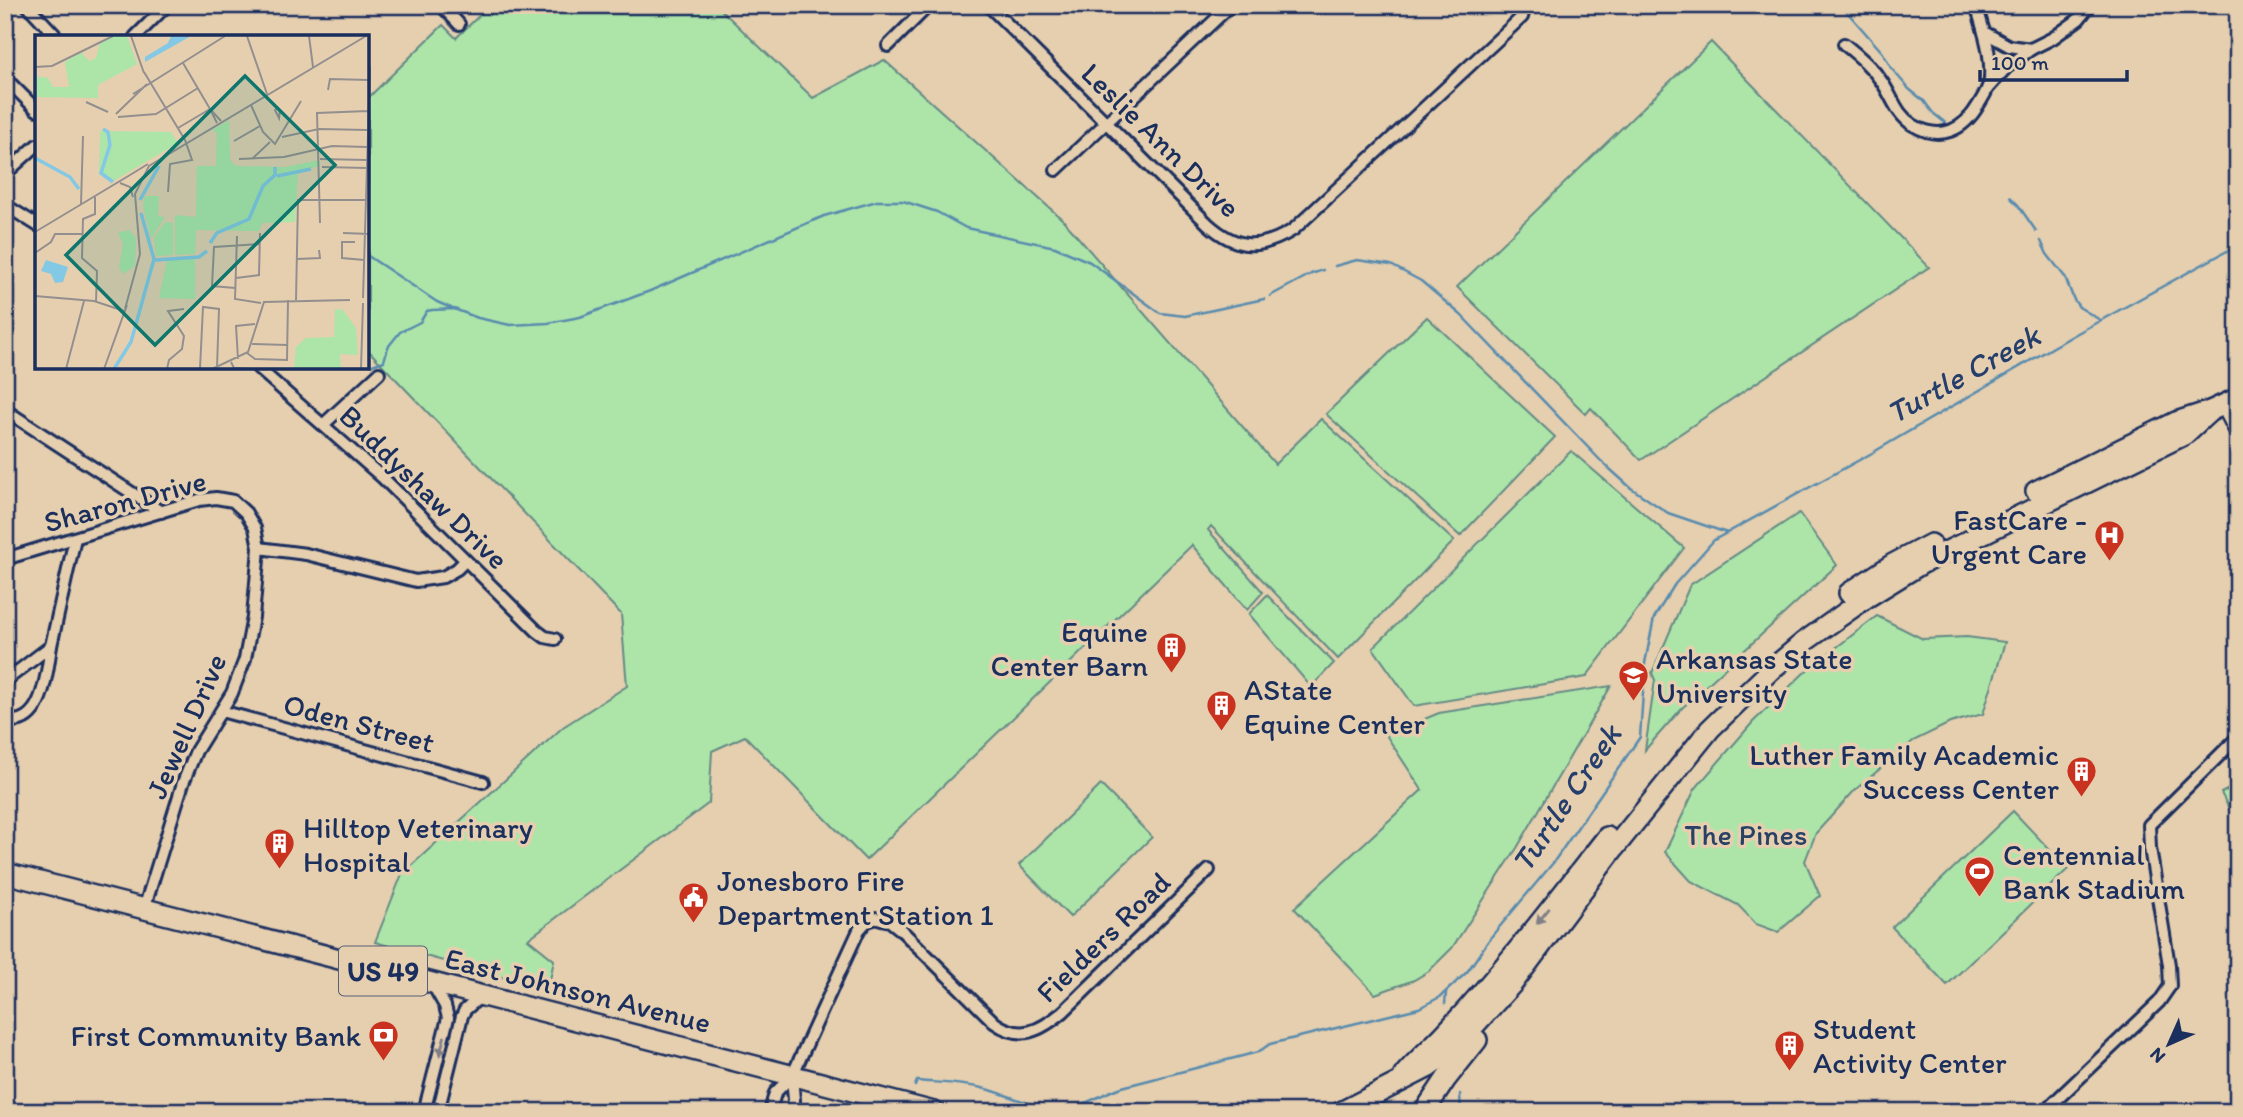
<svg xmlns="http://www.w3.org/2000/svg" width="2243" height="1117" viewBox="0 0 2243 1117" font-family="Itim,sans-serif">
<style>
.green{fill:#ade5a9;stroke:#648a84;stroke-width:2}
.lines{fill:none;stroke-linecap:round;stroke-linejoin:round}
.stream{stroke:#598bae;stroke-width:2.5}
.street-casing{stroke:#1b2f5e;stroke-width:16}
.secondary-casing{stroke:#1b2f5e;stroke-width:21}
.highway-casing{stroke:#1b2f5e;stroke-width:24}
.street{stroke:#e5cfaf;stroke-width:10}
.secondary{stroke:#e5cfaf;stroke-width:16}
.highway{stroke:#e5cfaf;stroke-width:19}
.oneway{fill:#807f86}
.labels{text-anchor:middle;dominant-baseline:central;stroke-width:7;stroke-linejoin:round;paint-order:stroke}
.shield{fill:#e5cfaf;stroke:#585f76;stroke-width:2}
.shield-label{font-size:28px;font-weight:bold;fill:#1b2f5e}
.street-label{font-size:30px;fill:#1b2f5e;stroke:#e5cfaf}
.poi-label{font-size:30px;fill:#1b2f5e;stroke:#e5cfaf;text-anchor:start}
.park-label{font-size:30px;fill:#2a4166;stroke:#e5cfaf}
.water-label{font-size:32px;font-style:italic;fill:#253e6b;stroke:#e5cfaf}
.inset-river{fill:none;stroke:#83c8e4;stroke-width:3.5}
.inset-road{fill:none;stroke:#948f8f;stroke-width:2}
.view{fill:#0f766e;fill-opacity:0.15;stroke:#0f766e;stroke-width:3.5}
.inset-edge{fill:none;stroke:#1b2f5e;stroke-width:3.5}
</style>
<rect width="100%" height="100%" fill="#e5cfaf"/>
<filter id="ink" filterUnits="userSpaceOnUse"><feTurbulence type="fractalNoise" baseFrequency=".0143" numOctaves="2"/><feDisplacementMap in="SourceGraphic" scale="14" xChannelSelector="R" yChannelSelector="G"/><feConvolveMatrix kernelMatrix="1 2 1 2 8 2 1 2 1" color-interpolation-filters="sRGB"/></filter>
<g filter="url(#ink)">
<g class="green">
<polygon points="490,5 716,5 813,98 884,60 1063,220 1275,464 1321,419 1454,541 1338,659 1211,526 1208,530 1263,592 1247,610 1192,545 866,860 745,736 712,751 709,803 528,939 554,960 548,990 375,942 402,874 563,727 627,686 621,614 368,350 368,98 443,25 456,38"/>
<polygon points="1711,42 1929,267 1641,460 1591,408 1586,414 1457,287"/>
<polygon points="1427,317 1555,437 1460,536 1326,414"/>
<polygon points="1571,451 1684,548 1586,677 1414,706 1373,648"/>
<polygon points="1799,513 1837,565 1682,708 1645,750 1655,680 1652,673 1690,585"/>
<polygon points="1267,595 1334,663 1311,687 1249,614"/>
<polygon points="1877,616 1923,639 1967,637 2005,642 1983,714 1950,723 1913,741 1855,790 1816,833 1805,861 1820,896 1778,932 1756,924 1738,905 1691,881 1665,852 1695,789 1753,722 1806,671"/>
<polygon points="1611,686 1517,848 1452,948 1429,971 1414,980 1375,994 1294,908 1422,790 1386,735 1439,713"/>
<polygon points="2238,784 2238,826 2221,793"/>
<polygon points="1101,785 1152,837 1070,917 1019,865"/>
<polygon points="2013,811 2068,869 1947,985 1892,927"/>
</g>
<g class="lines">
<g class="stream">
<polyline points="1841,5 1883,53 1891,68 1909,89 1924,101 1933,113 1948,125"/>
<polyline points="2010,197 2018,205 2036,231"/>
<polyline points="2041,241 2047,254 2065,277 2074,300 2079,307 2100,320"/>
<polyline points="368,256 437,302 451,308"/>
<polyline points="1335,266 1357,260 1391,265 1421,281 1461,315 1601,461 1631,488 1668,513 1727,533"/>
<polyline points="1270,296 1311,274 1323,270"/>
<polyline points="372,365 384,361 388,347 400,332 420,322 427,311 432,310 454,309 478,318 510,325 548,323 580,317 650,291 824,216 877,201 903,201 937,212 966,228 1055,247 1090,262 1160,313 1185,316 1264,299"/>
<polyline points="1445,1004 1446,993"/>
<path d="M915 1086 917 1081C939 1083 961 1083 982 1088 1009 1094 1033 1109 1061 1108 1083 1108 1102 1093 1122 1087L1258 1052 1270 1044 1419 1008 1440 997 1467 972 1491 937 1553 863 1640 737 1645 663 1654 618 1675 584 1714 540 1872 453 2074 335 2238 245"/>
<polyline points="1460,1094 1461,1112"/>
</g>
<defs>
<g id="street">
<polyline points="27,5 57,37"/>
<polyline points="441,5 459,24"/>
<path d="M988 5 1208 224C1237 250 1260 250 1293 230L1522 17 1525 5"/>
<polyline points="1984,32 2009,46 2031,49 2053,38 2079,19 2090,5"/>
<polyline points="135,37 167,5"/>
<path d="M1844 44C1859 56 1872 67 1882 82 1893 98 1896 114 1913 125 1941 142 1964 130 1979 104 1984 96 1989 88 1990 79 1992 55 1983 28 1976 5"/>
<polyline points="888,46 929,5"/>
<polyline points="5,78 37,110"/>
<polyline points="1989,87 2006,68 2031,49"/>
<polyline points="1056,170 1231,5"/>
<polyline points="5,174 37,145"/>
<polyline points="5,205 37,225"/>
<polyline points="258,368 383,478 537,631 545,637 555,639"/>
<polyline points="5,410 161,512"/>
<polyline points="324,424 379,373"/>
<polyline points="259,548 306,554 416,581 443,577 457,569 465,561"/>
<polyline points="5,559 199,500 216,498 233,501 246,513 255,528 259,548 253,617 245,659 232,693 196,751 183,783 144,909"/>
<polyline points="51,646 75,538"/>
<path d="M5 681 51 646C47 672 43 729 5 720"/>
<polyline points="221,711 483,782"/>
<polyline points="424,1112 448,1018 445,1006 433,985"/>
<polyline points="438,1112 462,1016 465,1010 481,996"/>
<path d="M770 1112 775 1093 792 1076 859 930 867 921 877 918 890 921 900 929 995 1023C1021 1041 1040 1031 1063 1012L1209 870"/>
<polyline points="791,1112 794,1100 792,1076"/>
<polyline points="2044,1112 2159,1002 2170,986 2169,965 2150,848 2149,825 2238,737"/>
</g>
<polyline id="secondary" points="2224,404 2238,431"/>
<g id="highway">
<polyline points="2036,491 2176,422 2210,411 2238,398"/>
<polyline points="1849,593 1893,564 1931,544"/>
<polyline points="5,873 934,1112"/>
<path d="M1404 1075C1418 1058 1435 1045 1449 1029 1506 968 1556 902 1607 837"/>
<polyline points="1341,1112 1429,1067 1453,1049 1513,983 1611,852 1710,729 1772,669 1804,642 1866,598 1921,564 2184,435 2210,411"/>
<polyline points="1424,1112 1446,1079 1477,1040"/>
</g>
</defs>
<use href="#street" class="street-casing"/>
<use href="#secondary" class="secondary-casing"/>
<use href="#highway" class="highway-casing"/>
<use href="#street" class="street"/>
<use href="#secondary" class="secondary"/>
<use href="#highway" class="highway"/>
</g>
<defs><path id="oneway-solid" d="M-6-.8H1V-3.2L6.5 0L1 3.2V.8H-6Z" transform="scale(1.75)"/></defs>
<g class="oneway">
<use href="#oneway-solid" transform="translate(1543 916) rotate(129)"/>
<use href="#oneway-solid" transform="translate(442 1046) rotate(105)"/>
</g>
</g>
<defs>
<symbol id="hospital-pin" viewBox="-11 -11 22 30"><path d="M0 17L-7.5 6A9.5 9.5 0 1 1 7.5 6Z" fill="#c8321e" stroke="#e5cfaf"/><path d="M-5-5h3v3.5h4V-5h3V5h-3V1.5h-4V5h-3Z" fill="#fff"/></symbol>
<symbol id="building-pin" viewBox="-11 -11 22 30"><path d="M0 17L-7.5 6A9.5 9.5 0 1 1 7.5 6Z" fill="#c8321e" stroke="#e5cfaf"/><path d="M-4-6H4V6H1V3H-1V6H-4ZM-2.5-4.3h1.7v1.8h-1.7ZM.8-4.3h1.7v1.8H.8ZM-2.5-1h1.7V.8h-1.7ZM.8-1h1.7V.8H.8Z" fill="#fff"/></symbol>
<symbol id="university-pin" viewBox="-11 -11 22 30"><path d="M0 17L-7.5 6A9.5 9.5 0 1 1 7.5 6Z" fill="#c8321e" stroke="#e5cfaf"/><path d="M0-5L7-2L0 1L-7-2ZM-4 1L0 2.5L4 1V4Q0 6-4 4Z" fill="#fff"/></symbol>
<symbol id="stadium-pin" viewBox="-11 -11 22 30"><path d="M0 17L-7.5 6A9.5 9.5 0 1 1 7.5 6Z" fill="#c8321e" stroke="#e5cfaf"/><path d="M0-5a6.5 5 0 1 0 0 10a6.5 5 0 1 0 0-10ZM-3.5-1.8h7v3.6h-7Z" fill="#fff"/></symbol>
<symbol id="civic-pin" viewBox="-11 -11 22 30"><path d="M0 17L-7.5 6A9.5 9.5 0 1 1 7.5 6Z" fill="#c8321e" stroke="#e5cfaf"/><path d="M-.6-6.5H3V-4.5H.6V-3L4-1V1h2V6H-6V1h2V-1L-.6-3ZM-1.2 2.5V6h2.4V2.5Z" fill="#fff"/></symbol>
<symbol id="bank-pin" viewBox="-11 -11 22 30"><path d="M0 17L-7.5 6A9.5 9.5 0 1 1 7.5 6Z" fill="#c8321e" stroke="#e5cfaf"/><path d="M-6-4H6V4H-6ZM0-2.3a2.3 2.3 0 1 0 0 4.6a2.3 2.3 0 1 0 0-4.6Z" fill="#fff"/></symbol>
</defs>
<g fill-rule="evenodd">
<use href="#hospital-pin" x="2092" y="518" width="35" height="47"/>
<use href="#building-pin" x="1154" y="630" width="35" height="47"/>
<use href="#university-pin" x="1616" y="658" width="35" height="47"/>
<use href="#building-pin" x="1204" y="688" width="35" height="47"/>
<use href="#building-pin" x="2064" y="754" width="35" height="47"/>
<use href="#building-pin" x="262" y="826" width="35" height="47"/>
<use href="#stadium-pin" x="1962" y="854" width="35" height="47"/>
<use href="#civic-pin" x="676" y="880" width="35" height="47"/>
<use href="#bank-pin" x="366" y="1018" width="35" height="47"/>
<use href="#building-pin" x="1772" y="1028" width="35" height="47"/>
</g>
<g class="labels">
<rect class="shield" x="339" y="946.5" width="88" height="49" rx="5"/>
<g class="shield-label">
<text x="383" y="971">US 49</text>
</g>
<g class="street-label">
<text transform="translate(1161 140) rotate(44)">Leslie Ann Drive</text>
<text transform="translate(424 487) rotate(44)">Buddyshaw Drive</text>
<text transform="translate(125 501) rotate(-15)">Sharon Drive</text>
<text transform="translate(359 723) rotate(15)">Oden Street</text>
<text transform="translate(186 726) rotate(-66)">Jewell Drive</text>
<text transform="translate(1103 937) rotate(-44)">Fielders Road</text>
<text transform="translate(578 990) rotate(14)">East Johnson Avenue</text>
</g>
<g class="poi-label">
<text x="2087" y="519" text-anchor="end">FastCare -<tspan x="2087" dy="34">Urgent Care</tspan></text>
<text x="1148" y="631" text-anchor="end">Equine<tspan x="1148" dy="34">Center Barn</tspan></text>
<text x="1656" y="658">Arkansas State<tspan x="1656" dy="34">University</tspan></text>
<text x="1244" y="689">AState<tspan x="1244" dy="34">Equine Center</tspan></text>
<text x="2059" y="754" text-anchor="end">Luther Family Academic<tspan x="2059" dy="34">Success Center</tspan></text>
<text x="303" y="827">Hilltop Veterinary<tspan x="303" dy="34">Hospital</tspan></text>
<text x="2003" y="854">Centennial<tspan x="2003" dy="34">Bank Stadium</tspan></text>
<text x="717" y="880">Jonesboro Fire<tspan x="717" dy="34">Department Station 1</tspan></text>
<text x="1813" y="1028">Student<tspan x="1813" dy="34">Activity Center</tspan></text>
<text x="361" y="1035" text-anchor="end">First Community Bank</text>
</g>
<g class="park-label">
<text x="1746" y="834">The Pines</text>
</g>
<g class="water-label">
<text transform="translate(1963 374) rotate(-29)">Turtle Creek</text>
<text transform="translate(1566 798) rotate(-56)">Turtle Creek</text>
</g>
</g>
<g transform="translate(35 35)">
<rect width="334" height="334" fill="#e5cfaf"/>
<path d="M79 1H92L102 29 63 50V63L0 62V41L13 43 18 52H34L30 27 46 17 54 26 61 23 65 7ZM194 85 195 125 201 131 250 132 284 125 285 131 263 136 260 187 227 188 224 196 161 195 160 219 140 220V180L161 182 162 131H181L182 98 177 95ZM65 96 136 97 143 108 77 147 64 139ZM110 161H124L123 181 130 182 116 204 108 171ZM130 187 138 188V220L121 221 119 203ZM94 195 101 203 100 231 88 239 84 232 88 209 83 198ZM160 224V264L124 263 132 225ZM300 274 308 275 321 293 323 320 305 319 306 332 325 334H232L259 332 261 312 271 303 299 302Z" fill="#ade5a9"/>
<path d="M136 1H156L110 27V22L133 8ZM11 225 33 232 28 247 20 248 16 239 6 236Z" fill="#83c8e4"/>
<path class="inset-river" d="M68 94 73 97 75 110 66 138 78 147M0 123 35 142 44 154M242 141 276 134M105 165 124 131M175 208 182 198 214 184 228 151 240 140V132M120 225 164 222 172 216M79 334 96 307 119 224 106 178"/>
<path class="inset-road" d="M96 1 109 38M212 1 232 59M274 1 278 32M0 32 17 31 78 1M109 37 150 105 157 125 135 129 133 157M293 55 295 44 334 45M98 59 190 1M51 67 73 77M216 70 228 97 240 109 266 66M243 73 245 75 244 83 240 75ZM81 79 112 49M83 82 121 79 163 53M182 88 175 74 186 86M143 93 175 74 148 28M247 102 284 94 333 95M199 106 225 91M218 123 235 107M204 124 249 122 297 111 332 112M285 124 332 125M287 132 332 133M95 140 113 129M85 148 95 152 98 162M60 162V179L48 184 47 223 62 236 61 267M262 165H331M46 169 48 101M285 188 282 78 333 76M0 197 95 140M308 198 335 199M202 201 200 264 226 268M320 207H307V223L329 225M0 218 16 207 20 199H47M262 224 285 223 284 215M201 243 224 240 225 198M200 253 177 251 179 212 225 209M0 261 59 266 89 276M328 263 335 32M261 265 263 165M90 274 105 219 100 159 114 131 331 1M217 309 252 310M212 318 220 324 252 325 253 265M203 324 201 291 220 289M196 327 199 333 219 334M31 334 49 266M69 334 92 270M132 334 134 325 147 314 149 301 133 276 149 274M165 334 168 272 184 274 182 332M177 334 213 317 229 267 315 265M326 334 328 268"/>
<path class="view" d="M210 41 300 130 120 310 31 220Z"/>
<rect width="334" height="334" class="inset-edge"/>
</g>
<rect width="2243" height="1117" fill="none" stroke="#e5cfaf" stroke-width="28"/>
<rect x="14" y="14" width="2215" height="1089" fill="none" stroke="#1b2f5e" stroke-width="2.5" filter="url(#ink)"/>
<g transform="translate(2169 1044) rotate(225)" stroke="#e5cfaf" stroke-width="5" paint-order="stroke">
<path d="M0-5L12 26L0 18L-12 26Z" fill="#1b2f5e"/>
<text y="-10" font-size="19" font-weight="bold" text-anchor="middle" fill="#1b2f5e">N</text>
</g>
<path d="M1980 70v10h147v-10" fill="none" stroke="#1b2f5e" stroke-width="3.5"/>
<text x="1991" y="70" font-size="21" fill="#1b2f5e" stroke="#e5cfaf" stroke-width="5" paint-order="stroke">100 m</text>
</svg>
